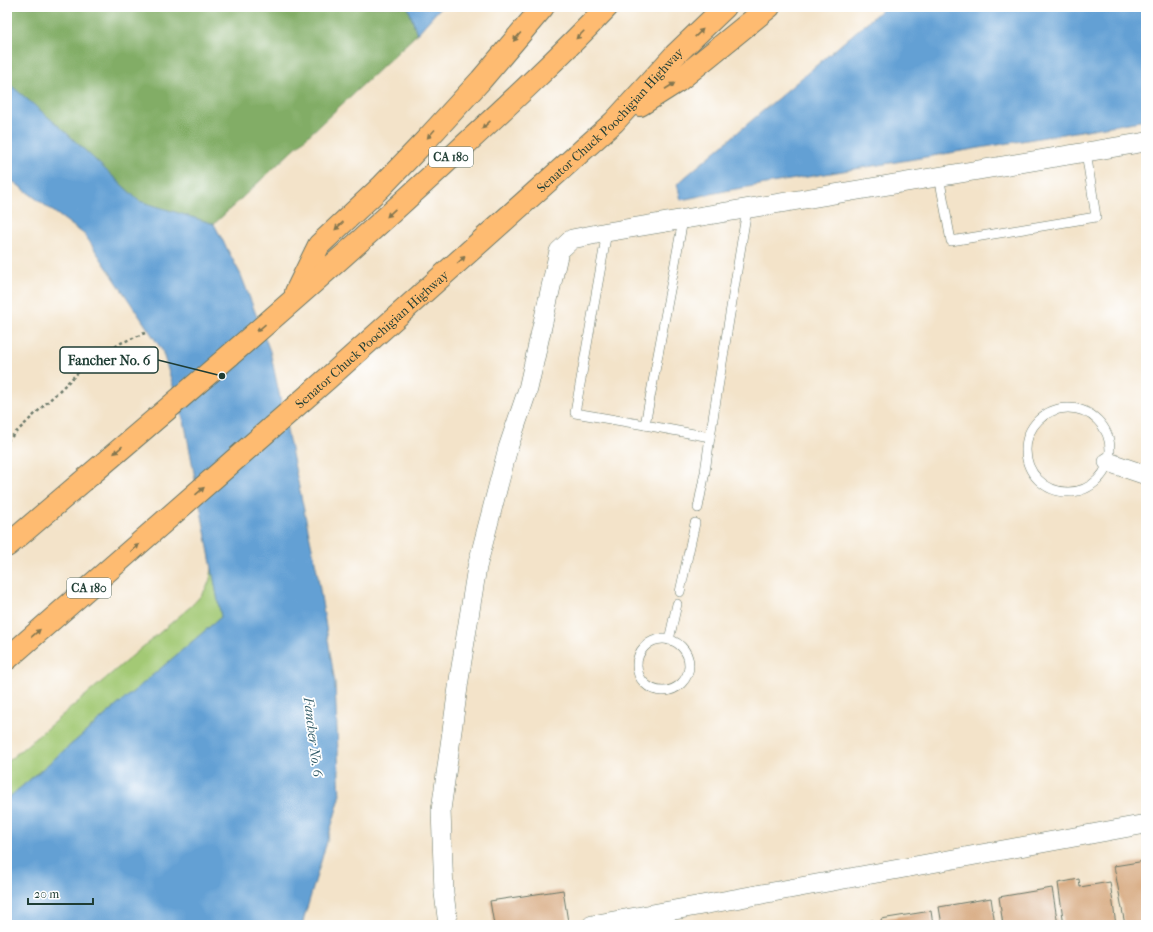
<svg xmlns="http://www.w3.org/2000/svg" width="1153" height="932" viewBox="0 0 1153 932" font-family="'IM FELL French Canon',serif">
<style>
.green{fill:#a3c974;stroke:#618354}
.forest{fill:#82ad66;stroke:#50754d}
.water{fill:#64a0d4;stroke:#426e84}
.building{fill:#d8ab82}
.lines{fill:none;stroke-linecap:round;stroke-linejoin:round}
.lane-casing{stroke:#697768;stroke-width:10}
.street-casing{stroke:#697768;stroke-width:20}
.highway-casing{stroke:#697768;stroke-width:24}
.path{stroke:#697768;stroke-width:2.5;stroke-dasharray:3 3;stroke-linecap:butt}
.lane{stroke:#fff;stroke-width:9}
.street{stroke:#fff;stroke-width:19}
.highway{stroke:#febb71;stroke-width:22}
.oneway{fill:#83764f}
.labels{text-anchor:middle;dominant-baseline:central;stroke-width:3.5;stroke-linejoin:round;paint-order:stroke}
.shield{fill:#fff;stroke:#627771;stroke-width:1}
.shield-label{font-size:12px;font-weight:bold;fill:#1f3d34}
.street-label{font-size:13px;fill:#1f3d34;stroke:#fff}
.water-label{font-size:14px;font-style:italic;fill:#37606c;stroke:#fff}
.leader{fill:none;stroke:#1f3d34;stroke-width:1.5}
.callout-dot{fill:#1f3d34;stroke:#fff;stroke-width:1.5}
.callout{fill:#fff;stroke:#1f3d34;stroke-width:1.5}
.callout-label{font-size:14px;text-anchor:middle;font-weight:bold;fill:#1f3d34}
</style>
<rect width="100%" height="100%" fill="#fff"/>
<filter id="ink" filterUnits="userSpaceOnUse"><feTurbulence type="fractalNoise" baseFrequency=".025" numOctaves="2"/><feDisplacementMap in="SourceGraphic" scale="8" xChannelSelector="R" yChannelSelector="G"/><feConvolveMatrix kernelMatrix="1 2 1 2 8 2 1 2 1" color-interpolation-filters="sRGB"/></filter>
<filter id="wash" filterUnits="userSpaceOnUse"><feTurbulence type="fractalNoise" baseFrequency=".012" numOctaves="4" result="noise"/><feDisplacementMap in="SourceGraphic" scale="16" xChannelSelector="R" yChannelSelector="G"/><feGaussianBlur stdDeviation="0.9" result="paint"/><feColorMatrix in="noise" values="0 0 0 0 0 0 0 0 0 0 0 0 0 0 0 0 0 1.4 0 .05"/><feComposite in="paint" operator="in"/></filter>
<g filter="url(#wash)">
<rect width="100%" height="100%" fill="#f3e3c9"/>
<path class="green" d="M212 568 221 617 7 799V762L190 607C203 594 210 587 212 568Z"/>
<polygon class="forest" points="7,7 408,7 417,34 214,224 139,201 61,128 7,82"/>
<g class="water">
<polygon points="408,7 441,7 417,34"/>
<polygon points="885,7 1146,7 1146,120 730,190 681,200 677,184"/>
<polygon points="7,82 61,128 139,201 214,224 241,275 270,351 317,571 335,683 340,798 302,925 7,925 7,799 221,617 185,425 162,350 85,235 7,177"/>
</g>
<g id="blocks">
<g class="building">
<polygon points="1145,861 1146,905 1144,906 1146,925 1125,925 1114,866"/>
<polygon points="1079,879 1080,887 1110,882 1116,925 1064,925 1058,883"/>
<polygon points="1052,888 1058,925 1003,925 999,897"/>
<polygon points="563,890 568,922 547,925 494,925 490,901"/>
<polygon points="991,898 995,925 942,925 939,907"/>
<polygon points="931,911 933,925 882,925 881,919"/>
<polygon points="873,920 874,925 849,925 849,924"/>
</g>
</g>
</g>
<g filter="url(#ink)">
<use href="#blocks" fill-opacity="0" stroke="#697768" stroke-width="1"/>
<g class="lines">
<defs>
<g id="lane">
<polyline points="939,176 951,241 1096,217 1086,152"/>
<polyline points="607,232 575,413 645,425 683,220"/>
<circle cx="1068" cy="450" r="42"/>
<polyline points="645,425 710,437 747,209"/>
<polyline points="698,508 705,472 710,437"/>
<polyline points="680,592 695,523"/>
<circle cx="663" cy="665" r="26"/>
<polyline points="669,640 677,604"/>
</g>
<g id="street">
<polyline points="1108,462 1146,475"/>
<polyline points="448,925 444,893 441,810 460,673 477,567 508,448 528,389 559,251 572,239 607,232 1146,142"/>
<polyline points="592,925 1146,824"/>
</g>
<g id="highway">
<polyline points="640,105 678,81 769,7"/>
<polyline points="296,292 319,245 381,187 427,139 481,80 543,7"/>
<path d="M7 546C153 421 300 298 441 167 497 115 554 63 607 7"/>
<path id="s1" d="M7 659 327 379 614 122 675 55 725 7"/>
</g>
</defs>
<use href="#lane" class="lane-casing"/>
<use href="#street" class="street-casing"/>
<use href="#highway" class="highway-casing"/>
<polyline class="path" points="7,441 86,365 121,343 145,333"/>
<use href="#lane" class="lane"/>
<use href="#street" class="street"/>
<use href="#highway" class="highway"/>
</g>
<defs><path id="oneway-solid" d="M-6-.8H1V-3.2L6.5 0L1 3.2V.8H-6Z"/></defs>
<g class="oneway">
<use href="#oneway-solid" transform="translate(699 33) rotate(-44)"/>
<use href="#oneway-solid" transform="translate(580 35) rotate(135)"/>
<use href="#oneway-solid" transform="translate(517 37) rotate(130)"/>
<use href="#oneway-solid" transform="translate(670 86) rotate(-33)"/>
<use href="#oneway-solid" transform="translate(486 125) rotate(137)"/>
<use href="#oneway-solid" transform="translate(431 134) rotate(132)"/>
<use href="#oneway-solid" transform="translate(391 213) rotate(137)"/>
<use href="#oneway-solid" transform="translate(339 226) rotate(137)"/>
<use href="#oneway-solid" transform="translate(461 260) rotate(-42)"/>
<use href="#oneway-solid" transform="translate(261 328) rotate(139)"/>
<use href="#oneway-solid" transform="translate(118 450) rotate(139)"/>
<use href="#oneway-solid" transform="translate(200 491) rotate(-41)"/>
<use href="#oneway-solid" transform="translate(135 548) rotate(-41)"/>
<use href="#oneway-solid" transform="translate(36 633) rotate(-41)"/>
</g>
</g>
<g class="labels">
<g class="shield">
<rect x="429" y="147" width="44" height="20" rx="3"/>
<rect x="67" y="578" width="44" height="20" rx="3"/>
</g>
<g class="shield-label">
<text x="451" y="157">CA 180</text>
<text x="89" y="588">CA 180</text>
</g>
<g class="street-label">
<text stroke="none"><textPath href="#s1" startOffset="809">Senator Chuck Poochigian Highway</textPath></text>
<text stroke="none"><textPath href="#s1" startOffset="485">Senator Chuck Poochigian Highway</textPath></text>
</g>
<g class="water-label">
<text transform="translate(313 737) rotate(83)">Fancher No. 6</text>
</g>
</g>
<path class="leader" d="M222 376L158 360"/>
<circle class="callout-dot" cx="222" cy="376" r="4"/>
<rect class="callout" x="60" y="347" width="98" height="26" rx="4"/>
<g class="callout-label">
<text x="109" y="365">Fancher No. 6</text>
</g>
<rect width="1153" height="932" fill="none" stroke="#fff" stroke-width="24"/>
<path d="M28 898v6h65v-6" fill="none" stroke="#1f3d34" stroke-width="2"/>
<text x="34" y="898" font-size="12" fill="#1f3d34" stroke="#ffffff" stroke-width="3" paint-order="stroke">20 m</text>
</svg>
